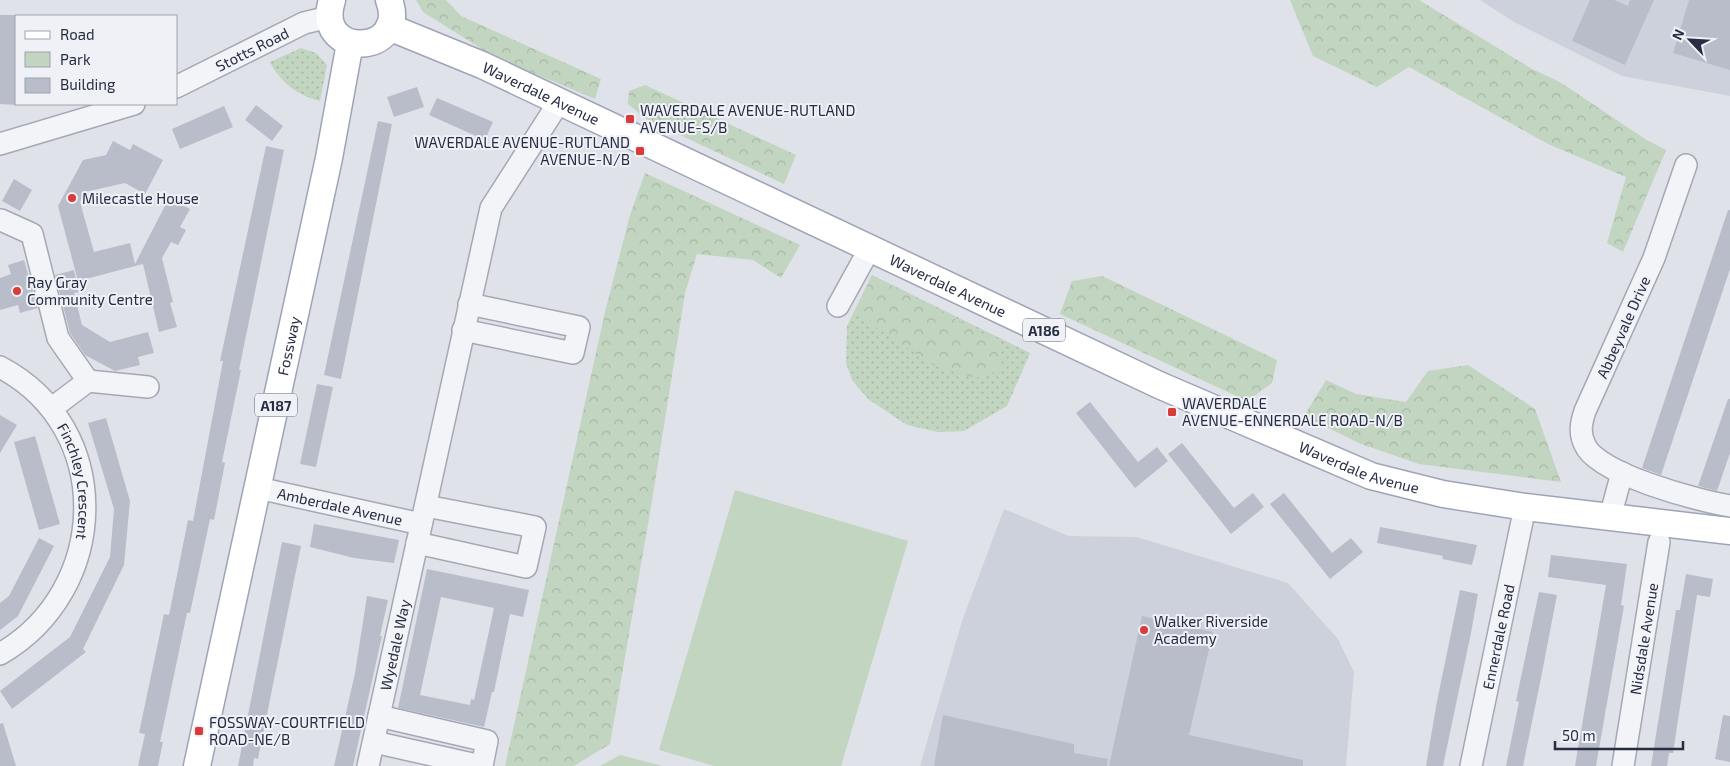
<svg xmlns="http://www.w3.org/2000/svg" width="1730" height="766" viewBox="0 0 1730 766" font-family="'Exo 2',sans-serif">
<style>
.built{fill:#cdd1dc}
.grass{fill:url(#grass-dots)}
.forest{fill:url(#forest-crowns)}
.park{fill:#c2d5c0}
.building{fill:#b9bdca;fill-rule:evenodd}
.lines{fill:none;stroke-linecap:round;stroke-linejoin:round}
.minor-casing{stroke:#a5a8b5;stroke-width:24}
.major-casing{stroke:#9ea4b7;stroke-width:29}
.minor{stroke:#f3f4f8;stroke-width:21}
.major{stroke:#fff;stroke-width:26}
.poi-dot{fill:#d93b3b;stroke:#eff1f7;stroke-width:2}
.labels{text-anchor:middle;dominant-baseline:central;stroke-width:4;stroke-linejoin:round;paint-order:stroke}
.shield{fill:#eff1f7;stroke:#636879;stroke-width:1}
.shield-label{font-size:14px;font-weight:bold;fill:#272d43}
.street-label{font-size:15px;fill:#272d43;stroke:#eff1f7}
.poi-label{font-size:15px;fill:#272d43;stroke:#eff1f7;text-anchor:start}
</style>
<defs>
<pattern id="grass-dots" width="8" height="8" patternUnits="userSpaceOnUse" patternTransform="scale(1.25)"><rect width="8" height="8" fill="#c2d5c0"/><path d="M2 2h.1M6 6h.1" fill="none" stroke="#a7b7a6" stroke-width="1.8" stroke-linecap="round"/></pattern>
<pattern id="forest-crowns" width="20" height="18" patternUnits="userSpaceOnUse" patternTransform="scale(1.25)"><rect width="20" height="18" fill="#c2d5c0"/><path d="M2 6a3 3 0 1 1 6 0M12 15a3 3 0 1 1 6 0" fill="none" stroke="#a7b7a6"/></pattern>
</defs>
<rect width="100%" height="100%" fill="#e0e2ea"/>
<g class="built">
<polygon points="1480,0 1730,0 1730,96 1622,76 1514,22"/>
<polygon points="1004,509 1069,536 1137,537 1288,583 1338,639 1354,672 1346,766 920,766 962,621"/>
</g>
<g class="grass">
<path d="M301 48 316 53 327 65 320 101C298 96 280 82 270 62Z"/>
<polygon points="872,275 1030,353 1007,406 964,431 938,432 907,425 868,399 852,380 846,363 847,326"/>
</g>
<g class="forest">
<polygon points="416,0 446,0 461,16 601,79 595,99 493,56 423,12"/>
<polygon points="1290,0 1419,0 1532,69 1560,82 1645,139 1666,150 1623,252 1607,243 1626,177 1548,144 1409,67 1377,87 1313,56"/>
<polygon points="645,85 796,155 784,184 646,119 628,104 629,91"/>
<polygon points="645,173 800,245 781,278 753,260 697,254 685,293 652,501 610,744 574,766 505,766 605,312 630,215"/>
<polygon points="872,275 1002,344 1001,370 976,378 935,366 854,313"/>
<polygon points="1102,276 1277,360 1272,383 1247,401 1060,314 1072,281"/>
<polygon points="1468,365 1535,409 1561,482 1419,464 1361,444 1304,416 1326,380 1356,394 1406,402 1428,371"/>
</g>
<g class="park">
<polygon points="735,490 908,541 841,766 714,766 659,750"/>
<polygon points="620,755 663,766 600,766"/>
</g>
<g class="building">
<polygon points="1590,0 1614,0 1628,6 1630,0 1654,0 1625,65 1572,41"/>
<polygon points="1689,0 1730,0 1730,70 1673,53"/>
<polygon points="0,15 16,15 16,105 0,104"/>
<polygon points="417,87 424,107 394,117 387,97"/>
<polygon points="437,98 493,122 485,140 429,115"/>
<polygon points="256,105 283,126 272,141 245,120"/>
<polygon points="224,106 233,127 180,149 172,129"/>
<polygon points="378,121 392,124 341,379 324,375"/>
<polygon points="113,141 130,150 133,144 163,160 145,194 125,183 85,192 80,202 94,252 130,243 135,264 169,198 190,209 180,227 186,230 178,245 171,242 162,258 173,302 170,303 177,327 159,332 143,264 78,281 58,206 83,160 106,155"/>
<polygon points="266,146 284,150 239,370 241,370 222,462 225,463 214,520 210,519 190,613 187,613 160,742 163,742 158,766 138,766 145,734 139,733 164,614 169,615 188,520 193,521 223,361 220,361"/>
<polygon points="14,179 32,190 20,211 2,201"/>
<polygon points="1728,210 1730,210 1730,269 1661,475 1642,468"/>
<polygon points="24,260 38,308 20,313 18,305 0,310 0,278 11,274 8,265"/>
<polygon points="74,270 79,292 74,293 82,325 110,342 148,332 154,353 138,357 140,365 115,371 85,355 70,333 55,275"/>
<polygon points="317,384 333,387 316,467 300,464"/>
<polygon points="1728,399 1730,399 1730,453 1717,491 1698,486"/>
<polygon points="1090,402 1138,462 1157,447 1168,461 1135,488 1076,413"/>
<polygon points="0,415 17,425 0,453"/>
<polygon points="106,418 130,501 124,565 83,649 86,652 12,709 0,691 70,637 110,557 114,509 88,423"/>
<polygon points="35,436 60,524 39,530 14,442"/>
<polygon points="1182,443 1234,508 1253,493 1264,507 1231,534 1168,454"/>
<polygon points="1284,493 1332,553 1351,538 1363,552 1330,579 1270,504"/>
<polygon points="314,524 399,540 394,563 354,558 310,547"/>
<polygon points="1380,527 1477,545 1472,565 1442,559 1443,556 1377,543"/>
<polygon points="39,538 54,546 18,616 0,630 0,603 9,596"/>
<polygon points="282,542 301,546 258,759 254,758 253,766 238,766"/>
<polygon points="1551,555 1627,564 1621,605 1624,606 1596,766 1575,766 1606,585 1548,577"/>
<path d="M427 569 529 590 523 617 510 614 494 692H492L484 727 398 708ZM441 597 494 608 474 700 471 699 470 705 420 695Z"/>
<polygon points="1686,574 1713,579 1710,597 1697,595 1673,753 1669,753 1667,766 1651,766 1676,610 1680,610"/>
<polygon points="1460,590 1478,594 1471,633 1443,766 1426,766 1437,701"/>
<polygon points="1539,592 1557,595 1541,678 1523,766 1506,766 1519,702 1516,701"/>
<polygon points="367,596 388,600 380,636 382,636 353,766 334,766 355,673"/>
<polygon points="1142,616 1213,632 1189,735 1303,760 1303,766 1109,766"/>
<polygon points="943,715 1074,744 1074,753 1108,759 1107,766 934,766"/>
<polygon points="1723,715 1730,716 1730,762 1715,759"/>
<polygon points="3,723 16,766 0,766 0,724"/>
</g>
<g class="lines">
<defs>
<g id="minor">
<path id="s1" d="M176 87 304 23 329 17"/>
<polyline points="0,144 134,104"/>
<path d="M1686 165 1654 258 1585 411C1581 423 1579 433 1585 445 1597 474 1699 501 1730 506"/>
<polyline points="1,220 32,234 58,338 88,381"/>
<polyline points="838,306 870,248"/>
<polyline points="463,330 573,353 579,327 469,304"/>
<path id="s2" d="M0 367C116 428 110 591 0 654"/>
<polyline points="52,408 88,381 148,387"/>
<path id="s3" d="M258 488 421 524"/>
<polyline points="1610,517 1622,473"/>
<polyline points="417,543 526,567 535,527 426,506"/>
<polyline points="379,716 487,741 482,766"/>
<polyline points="374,742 481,766"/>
<path id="s4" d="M368 766 491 208 559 102"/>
<path id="s5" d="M1471 766 1525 507"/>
<path id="s6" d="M1623 766 1659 542"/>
</g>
<g id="major">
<path d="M332 0C313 60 410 56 389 0"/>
<path id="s7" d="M389 27 482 65 1159 385 1371 476 1443 494 1525 507 1730 531"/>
<path id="s8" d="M197 766 329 158 350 43"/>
</g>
</defs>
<use href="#minor" class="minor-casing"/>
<use href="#major" class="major-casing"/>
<use href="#minor" class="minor"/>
<use href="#major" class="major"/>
</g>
<g class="poi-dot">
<rect x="625" y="114" width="10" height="10" rx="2.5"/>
<rect x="635" y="146" width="10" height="10" rx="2.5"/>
<circle cx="72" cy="198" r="5"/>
<circle cx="17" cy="291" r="5"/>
<rect x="1167" y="407" width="10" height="10" rx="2.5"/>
<circle cx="1144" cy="630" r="5"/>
<rect x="194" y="726" width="10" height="10" rx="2.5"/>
</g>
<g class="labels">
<g class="shield">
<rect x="1023" y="318.5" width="42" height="23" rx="4"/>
<rect x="255" y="393.5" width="42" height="23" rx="4"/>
</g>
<g class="shield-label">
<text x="1044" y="330">A186</text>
<text x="276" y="405">A187</text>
</g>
<g class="street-label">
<text stroke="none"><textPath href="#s1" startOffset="85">Stotts Road</textPath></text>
<text stroke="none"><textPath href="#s7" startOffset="166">Waverdale Avenue</textPath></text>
<text stroke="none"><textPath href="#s7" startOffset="616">Waverdale Avenue</textPath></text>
<text transform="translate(1623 327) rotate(-66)">Abbeyvale Drive</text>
<text stroke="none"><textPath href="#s8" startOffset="430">Fossway</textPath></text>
<text stroke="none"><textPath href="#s7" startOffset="1066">Waverdale Avenue</textPath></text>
<text stroke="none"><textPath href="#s2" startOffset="145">Finchley Crescent</textPath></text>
<text stroke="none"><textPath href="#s3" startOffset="84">Amberdale Avenue</textPath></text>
<text stroke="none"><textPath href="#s5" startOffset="132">Ennerdale Road</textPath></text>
<text stroke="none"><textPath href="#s6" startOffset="129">Nidsdale Avenue</textPath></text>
<text stroke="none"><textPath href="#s4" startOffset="124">Wyedale Way</textPath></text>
</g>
<g class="poi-label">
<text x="640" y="110">WAVERDALE AVENUE-RUTLAND<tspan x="640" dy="17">AVENUE-S/B</tspan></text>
<text x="630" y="142" text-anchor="end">WAVERDALE AVENUE-RUTLAND<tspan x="630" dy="17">AVENUE-N/B</tspan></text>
<text x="82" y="198">Milecastle House</text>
<text x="27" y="282">Ray Gray<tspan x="27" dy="17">Community Centre</tspan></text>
<text x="1182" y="403">WAVERDALE<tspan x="1182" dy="17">AVENUE-ENNERDALE ROAD-N/B</tspan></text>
<text x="1154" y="621">Walker Riverside<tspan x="1154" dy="17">Academy</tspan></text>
<text x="209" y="722">FOSSWAY-COURTFIELD<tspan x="209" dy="17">ROAD-NE/B</tspan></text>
</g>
</g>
<rect x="15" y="15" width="162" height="90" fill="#eff1f7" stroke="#9fa3af"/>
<rect x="25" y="31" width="25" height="8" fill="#ffffff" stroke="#9fa3af"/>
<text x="60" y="40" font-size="15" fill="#272d43">Road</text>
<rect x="25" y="52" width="25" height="15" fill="#c2d5c0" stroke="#9fa3af"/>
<text x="60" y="65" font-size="15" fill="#272d43">Park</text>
<rect x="25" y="78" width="25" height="15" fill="#b9bdca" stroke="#9fa3af"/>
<text x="60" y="90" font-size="15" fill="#272d43">Building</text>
<g transform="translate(1690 40) rotate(295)" stroke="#eff1f7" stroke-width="4" paint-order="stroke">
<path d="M0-4L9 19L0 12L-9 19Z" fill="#272d43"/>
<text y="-8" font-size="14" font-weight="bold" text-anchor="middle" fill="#272d43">N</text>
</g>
<path d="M1555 741v8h128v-8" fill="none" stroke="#272d43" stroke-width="2.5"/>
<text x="1562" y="741" font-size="15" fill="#272d43" stroke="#eff1f7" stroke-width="4" paint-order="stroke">50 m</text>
</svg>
